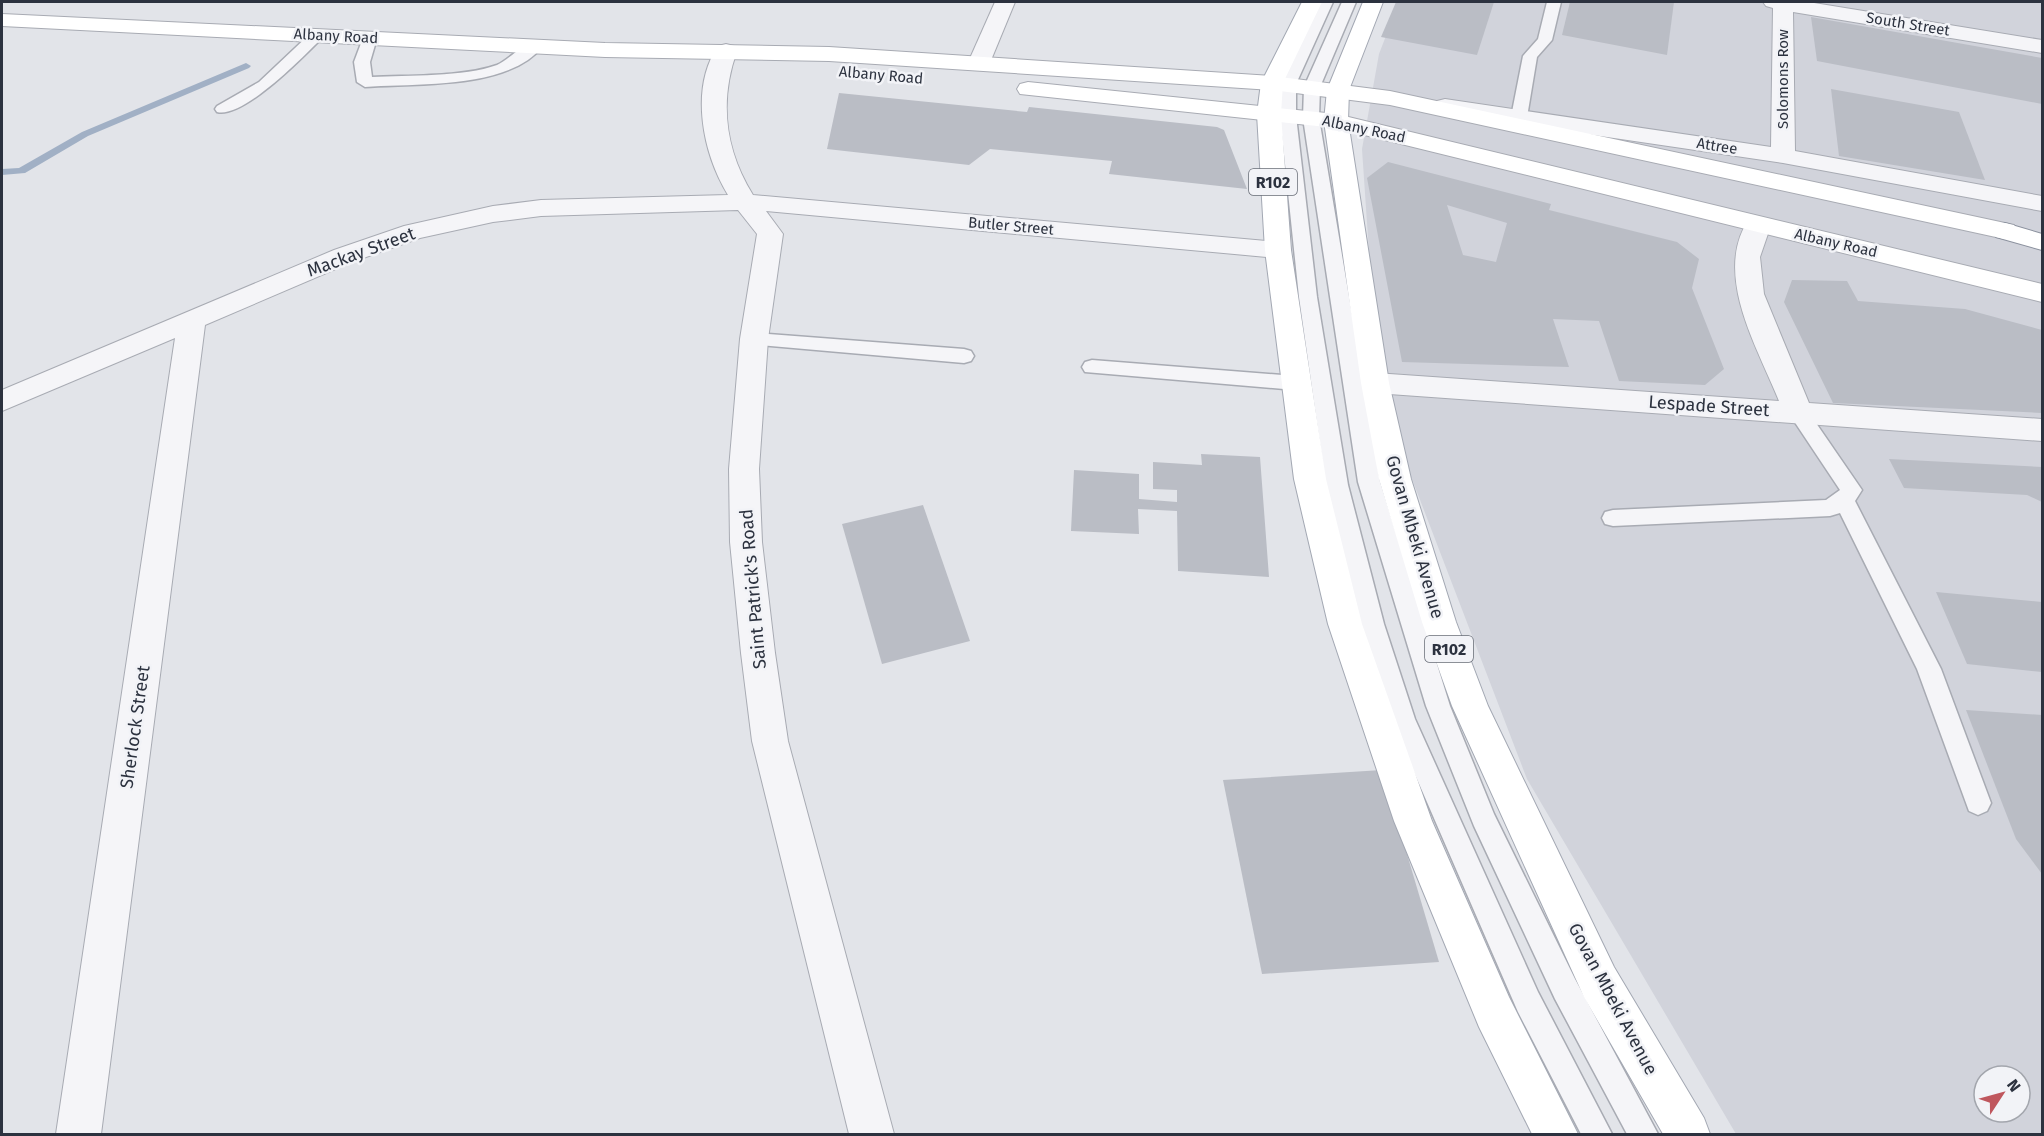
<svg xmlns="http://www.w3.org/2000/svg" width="2044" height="1136" viewBox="0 0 2044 1136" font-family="'Fira Sans',sans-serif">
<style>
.built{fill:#d1d3db;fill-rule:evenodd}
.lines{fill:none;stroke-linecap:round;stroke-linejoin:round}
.stream{fill:#a1b0c5;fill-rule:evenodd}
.building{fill:#babdc5;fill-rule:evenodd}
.lane-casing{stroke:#a8abb3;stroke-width:3}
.street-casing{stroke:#a8abb3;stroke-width:2}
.secondary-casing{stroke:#a8abb3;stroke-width:2}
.primary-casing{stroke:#a3a8b3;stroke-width:2}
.highway-casing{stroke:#8b919e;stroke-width:2}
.lane{fill:#f5f5f8;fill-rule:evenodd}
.street{fill:#f5f5f8;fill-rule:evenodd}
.secondary{fill:#fff;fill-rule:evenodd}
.primary{fill:#fff;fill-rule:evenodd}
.highway{fill:#fff;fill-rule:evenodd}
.labels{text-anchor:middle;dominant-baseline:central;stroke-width:5;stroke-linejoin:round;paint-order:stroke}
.far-street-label{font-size:15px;fill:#2c323f;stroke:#f2f3f7}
.shield{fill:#f2f3f7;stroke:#676c76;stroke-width:1.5}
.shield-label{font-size:16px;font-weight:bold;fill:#2c323f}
.street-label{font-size:18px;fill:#2c323f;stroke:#f2f3f7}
</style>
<rect width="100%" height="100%" fill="#e2e4e9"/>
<path class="built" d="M1399 2H2042V1134H1736L1527 779 1394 432 1377 370 1362 149 1379 54ZM1984 1076H2020V1112H1984Z"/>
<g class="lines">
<polygon class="stream" points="246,63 251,66 249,68 88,136 25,173 2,175 2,169 19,168 82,132"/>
</g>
<g class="building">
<polygon points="1396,2 1494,2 1477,55 1381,37"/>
<polygon points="1570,2 1674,2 1667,55 1562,35"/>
<polygon points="1811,17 2042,58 2042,104 1817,61"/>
<polygon points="1831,89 1959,112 1985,180 1839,156"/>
<polygon points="839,93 1027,112 1029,107 1217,127 1224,130 1247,189 1109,174 1112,161 990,149 969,165 827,149"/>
<path d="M1388 162 1551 204 1549 210 1677 242 1699 259 1692 288 1724 369 1705 385 1619 381 1599 321 1553 319 1569 367 1402 362 1367 178ZM1447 205 1507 223 1496 262 1463 255Z"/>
<polygon points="1792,280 1847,281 1858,301 1965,309 2042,330 2042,413 1833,403 1784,302"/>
<polygon points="1201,454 1260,457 1269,577 1178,571 1177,511 1138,509 1139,534 1071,531 1074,470 1139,474 1139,499 1177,502 1177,490 1153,489 1153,462 1202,465"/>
<polygon points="1889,459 2042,467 2042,502 2027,495 1904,488"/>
<polygon points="923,505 970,641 882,664 842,524"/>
<polygon points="1936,592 2042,602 2042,672 1967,664"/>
<polygon points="1966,710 2042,715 2042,874 2016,839"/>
<polygon points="1382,770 1439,962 1262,974 1223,780"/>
</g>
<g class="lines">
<defs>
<g id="lane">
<polygon points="1319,2 1333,2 1296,84 1296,116 1317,297 1348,485 1384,624 1415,719 1538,992 1612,1134 1581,1134 1518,1012 1391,719 1360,624 1326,485 1299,297 1280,116 1280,84"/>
<polygon points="1342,2 1356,2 1320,87 1319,118 1380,482 1450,706 1494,814 1575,979 1658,1134 1627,1134 1555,999 1474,826 1426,706 1358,482 1303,118 1304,87"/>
<polygon points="1547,2 1561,2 1552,40 1537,57 1527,117 1519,122 1513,120 1511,117 1523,56 1538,39"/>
<path d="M317 31 322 32 324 35 322 38C304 56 243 119 217 112L215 109 217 106 259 82 312 32Z"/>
<path d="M370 34 377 38 370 62 372 77C408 75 464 77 497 65 511 59 525 39 541 43L543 46C508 90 417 83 365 87L357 82 354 62 363 38Z"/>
<polygon points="754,333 964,349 971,351 974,356 971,361 964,363 747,344 744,339 747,334"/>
<polygon points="1092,360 1295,376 1302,378 1305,383 1302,388 1295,390 1085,372 1082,367 1085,362"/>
<polygon points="1798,405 1805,407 1862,490 1855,501 1941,669 1991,803 1987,811 1978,815 1969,811 1917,669 1840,513 1830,516 1613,526 1605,524 1602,518 1605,512 1613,510 1826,500 1840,490 1788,412 1791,407"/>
</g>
<g id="street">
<polygon points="995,2 1015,2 989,65 986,70 970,70 967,65"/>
<polygon points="1763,2 1808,2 2042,40 2042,53 1793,12 1795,151 2042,196 2042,211 1783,163 1445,113 1437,111 1434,106 1437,101 1445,99 1771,147 1773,8 1766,6"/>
<path d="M726 44 734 46 737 51C719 101 725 150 753 195L1278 242 1287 244 1291 250 1287 256 1278 258 766 211 783 234 768 339 759 469 762 542 775 653 788 741 894 1134H849L752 741 741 653 730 542 729 469 740 339 757 234 738 210 541 216 493 222 420 238 352 262 205 325 101 1134H56L175 338 2 411V390L334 250 404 226 493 206 541 200 728 195C703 154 689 89 718 46Z"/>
<path d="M1758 217 1767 219 1771 225 1760 257 1764 294 1809 403 2042 419V441L1375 393 1365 390 1361 383 1365 376 1375 373 1779 401C1758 348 1712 274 1749 219Z"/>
</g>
<g id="secondary">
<polygon points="2,14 605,43 829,47 1272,76 1390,91 2005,223 2014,225 2018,231 2014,237 2005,239 1390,105 1272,90 829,61 605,57 2,26"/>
<polygon points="1028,82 1336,114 2042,284 2042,302 1336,128 1020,94 1017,89 1020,84"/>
</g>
<g id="primary">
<polygon points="1302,2 1322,2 1283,83 1281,114 1291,250 1326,479 1362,624 1432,821 1509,997 1578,1134 1532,1134 1479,1027 1394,821 1328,624 1294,479 1265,250 1257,114 1261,83"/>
<polygon points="1363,2 1383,2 1349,90 1348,121 1389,383 1411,479 1456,622 1488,706 1614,967 1704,1118 1710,1134 1663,1134 1584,997 1452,706 1422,622 1379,479 1361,383 1324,121 1327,90"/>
</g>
<polygon id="highway" points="2005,223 2042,234 2042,250 1996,237 1992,231 1996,225"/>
</defs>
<use href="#lane" class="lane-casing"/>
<use href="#street" class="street-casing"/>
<use href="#secondary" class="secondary-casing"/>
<use href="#primary" class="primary-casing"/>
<use href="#highway" class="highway-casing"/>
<use href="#lane" class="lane"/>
<use href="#street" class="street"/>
<use href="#secondary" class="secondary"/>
<use href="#primary" class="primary"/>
<use href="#highway" class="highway"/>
</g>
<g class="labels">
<g class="far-street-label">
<text transform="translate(1908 24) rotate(9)">South Street</text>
<text transform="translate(336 36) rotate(3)">Albany Road</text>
<text transform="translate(881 75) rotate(5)">Albany Road</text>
<text transform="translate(1783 79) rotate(-90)">Solomons Row</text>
<text transform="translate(1364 129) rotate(12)">Albany Road</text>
<text transform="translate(1717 146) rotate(9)">Attree</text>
<text transform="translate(1011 226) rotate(5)">Butler Street</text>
<text transform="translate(1836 243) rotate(13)">Albany Road</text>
</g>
<g class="shield">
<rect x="1249" y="169" width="48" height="26" rx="4.5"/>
<rect x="1425" y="636" width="48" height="26" rx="4.5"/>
</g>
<g class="shield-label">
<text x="1273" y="182">R102</text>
<text x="1449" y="649">R102</text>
</g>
<g class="street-label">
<text transform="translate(361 252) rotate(-20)">Mackay Street</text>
<text transform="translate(1709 406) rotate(4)">Lespade Street</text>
<text transform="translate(1415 537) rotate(74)">Govan Mbeki Avenue</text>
<text transform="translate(753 589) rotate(-95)">Saint Patrick's Road</text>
<text transform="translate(135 727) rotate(-82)">Sherlock Street</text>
<text transform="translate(1613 999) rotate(62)">Govan Mbeki Avenue</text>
</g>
</g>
<rect width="2044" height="1136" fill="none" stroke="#2c323f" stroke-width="6"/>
<g transform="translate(2002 1094) rotate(54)"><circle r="28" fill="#f2f3f7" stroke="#a3a6ad" stroke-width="1.5"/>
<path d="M0-4.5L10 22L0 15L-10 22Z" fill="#bf565d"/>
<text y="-9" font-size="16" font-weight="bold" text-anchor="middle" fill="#2c323f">N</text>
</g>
</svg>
